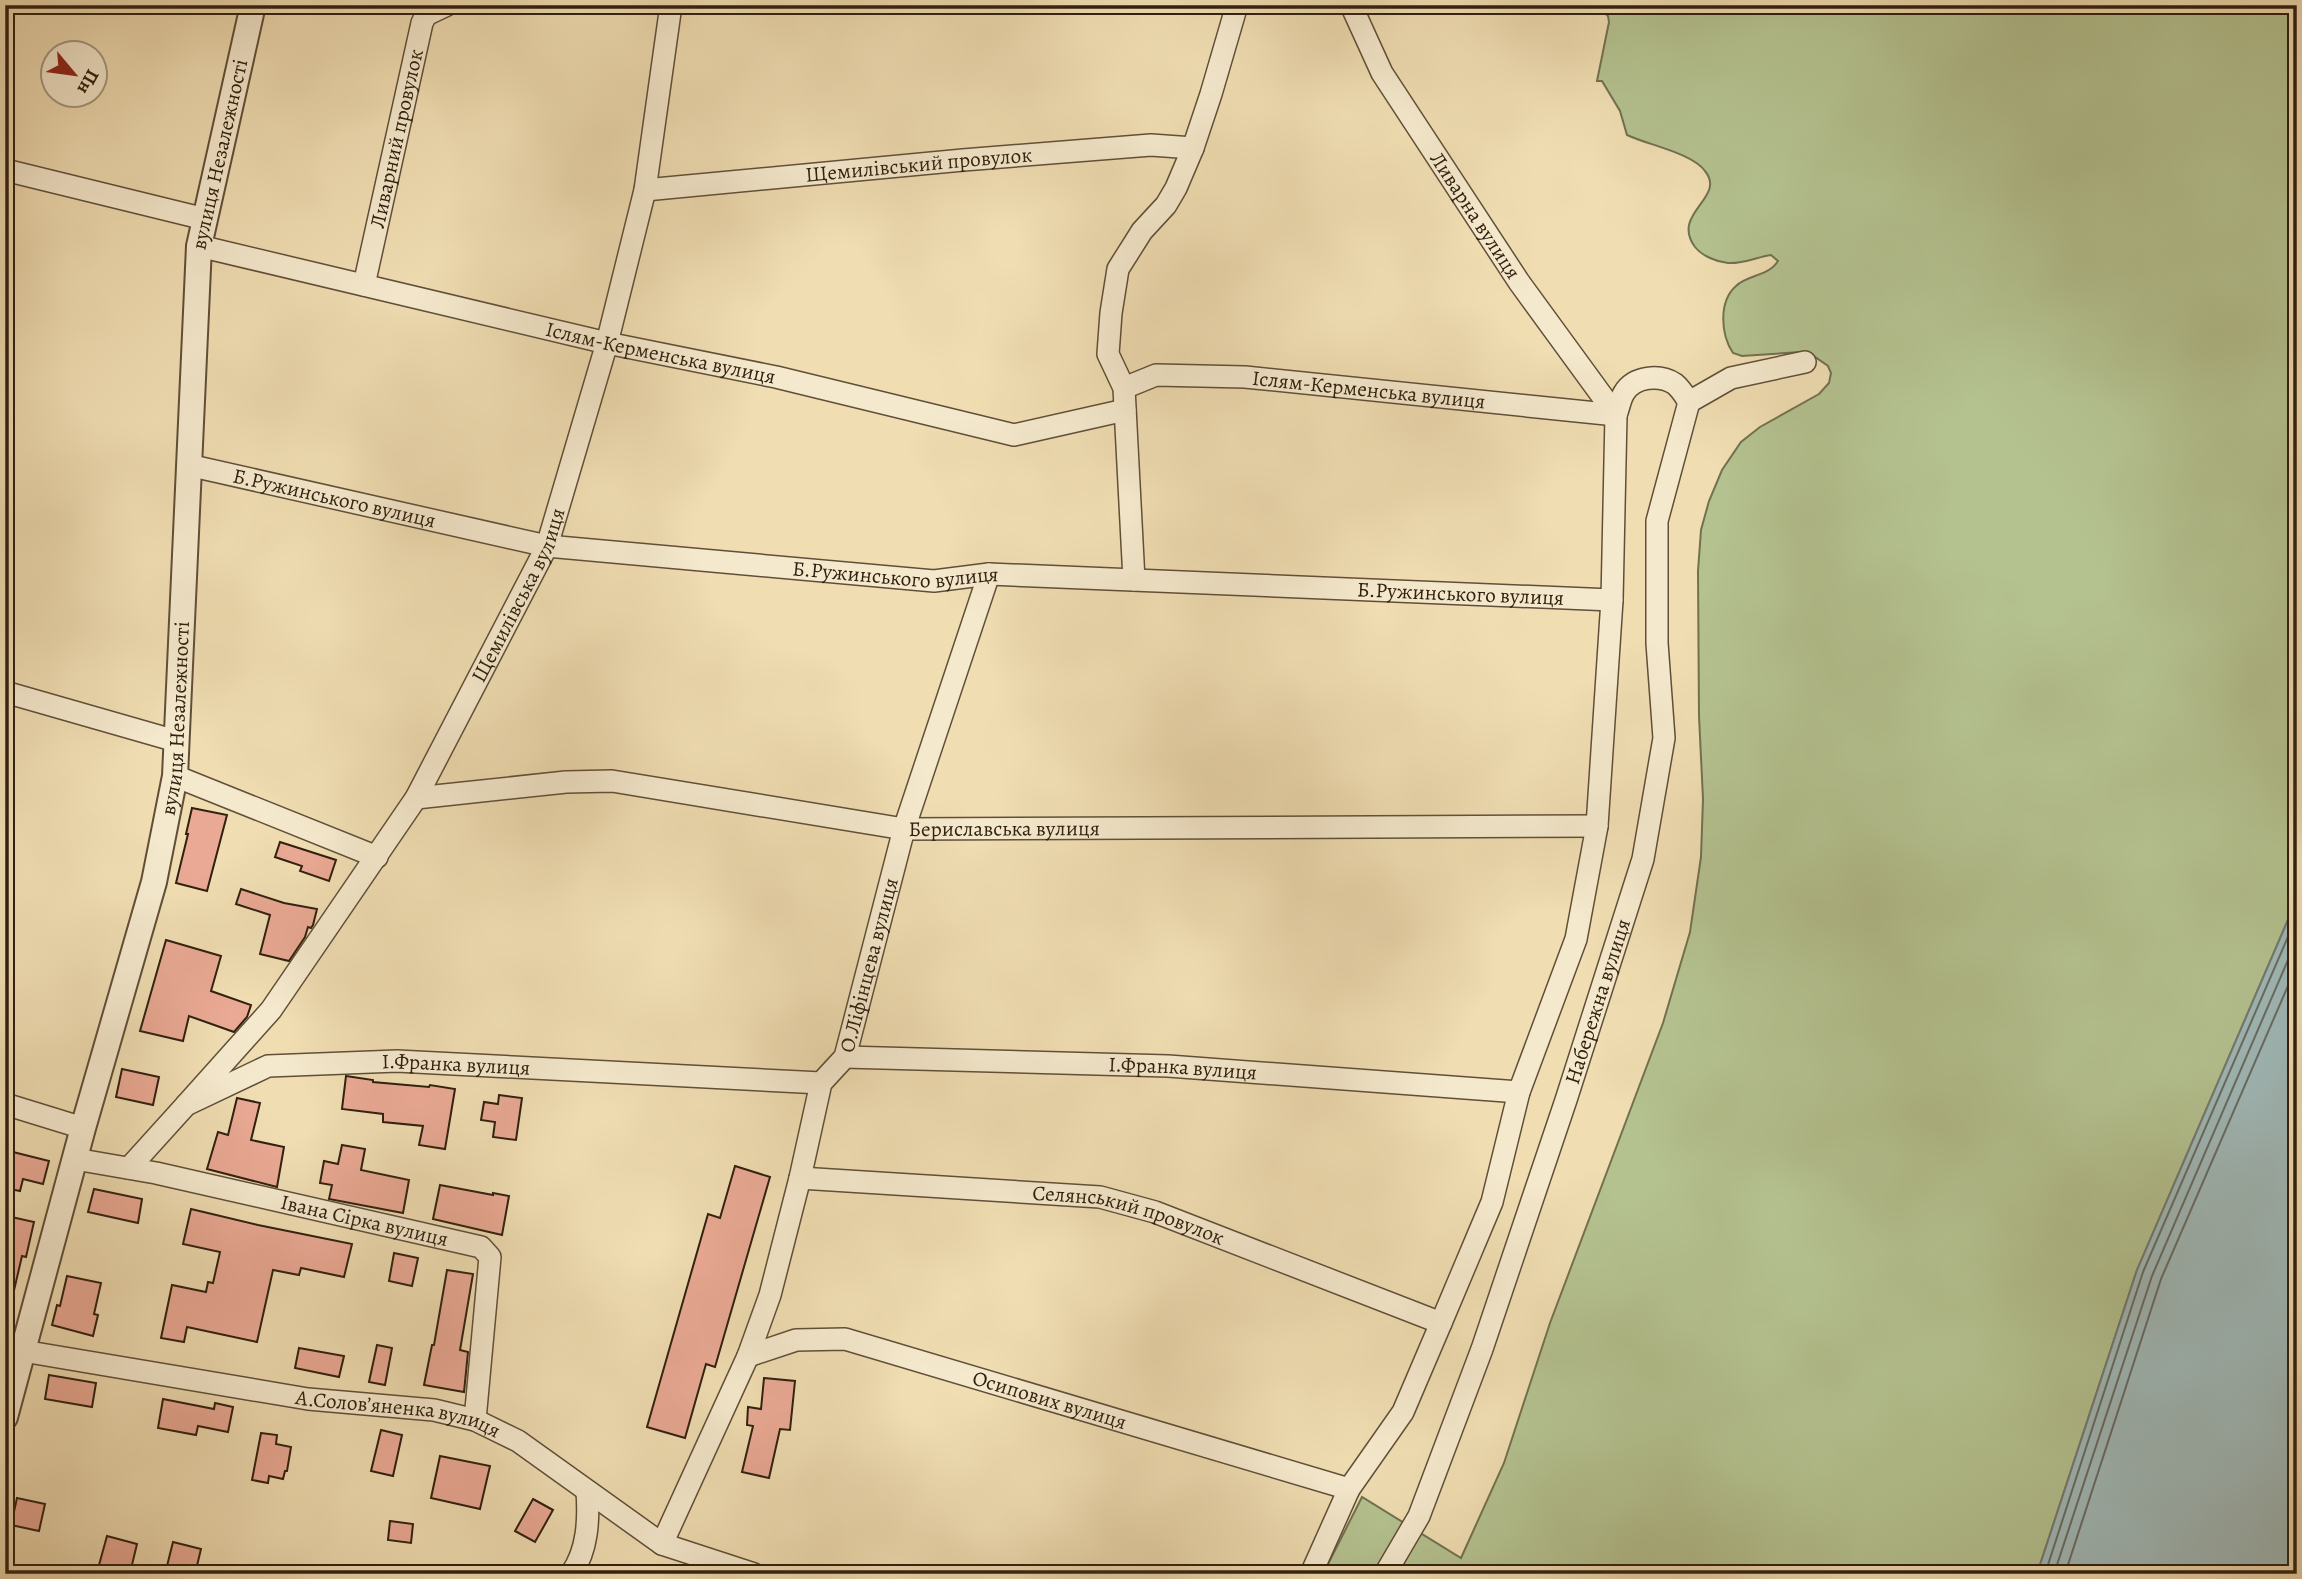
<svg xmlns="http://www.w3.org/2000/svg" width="2302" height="1579" viewBox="0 0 2302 1579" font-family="Alegreya,serif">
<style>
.green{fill:#b4c290;stroke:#727150;stroke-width:2}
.water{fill:#a0b9b8;stroke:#737c74;stroke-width:2}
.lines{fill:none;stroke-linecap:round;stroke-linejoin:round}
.shore{stroke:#686c64;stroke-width:2}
.building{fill:#eaa994;stroke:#30200f;stroke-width:2}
.minor-casing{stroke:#604f38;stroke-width:24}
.tertiary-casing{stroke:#604f38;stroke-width:28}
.minor{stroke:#f5e9cd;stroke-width:21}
.tertiary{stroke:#f5e9cd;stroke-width:24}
.labels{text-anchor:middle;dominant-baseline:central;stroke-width:6;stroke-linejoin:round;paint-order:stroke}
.street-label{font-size:21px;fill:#30200f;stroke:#f5e9cd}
</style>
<rect width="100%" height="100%" fill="#f0ddb2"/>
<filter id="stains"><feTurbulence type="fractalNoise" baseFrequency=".00286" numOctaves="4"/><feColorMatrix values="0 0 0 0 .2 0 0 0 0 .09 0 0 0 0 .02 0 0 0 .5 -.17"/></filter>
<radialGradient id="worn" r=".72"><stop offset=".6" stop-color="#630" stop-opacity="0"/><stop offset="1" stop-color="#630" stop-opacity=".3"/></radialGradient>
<path class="green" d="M1601 5H2297V899L2137 1270 2037 1574H1323L1362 1497 1461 1558 1504 1463 1550 1323 1663 1023 1690 932 1701 857 1703 799 1699 716 1698 571 1701 530 1709 501 1722 470 1741 442 1760 427 1819 394 1829 383 1831 373 1828 366 1815 357 1800 352 1742 356 1733 353C1721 335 1718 302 1736 286 1748 274 1768 277 1778 261L1771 255C1757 257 1743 264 1728 263 1717 262 1702 256 1695 247 1670 213 1727 198 1705 171 1692 153 1648 145 1627 135L1620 111 1602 81H1597L1609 22 1608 16 1600 9Z"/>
<polygon class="water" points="2297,899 2297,1574 2037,1574 2137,1270"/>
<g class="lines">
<g class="shore">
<polyline points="2045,1574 2143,1272 2297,916"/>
<polyline points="2054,1574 2152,1276 2297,939"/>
<polyline points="2065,1574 2161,1279 2297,965"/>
</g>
</g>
<g class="building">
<polygon points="192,808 227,815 207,891 176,883 188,834 186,834"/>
<polygon points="280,842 336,860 329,881 300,871 302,866 275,857"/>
<polygon points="241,889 284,903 317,909 313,925 311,928 308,927 305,937 289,961 260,954 270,915 236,904"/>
<polygon points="166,940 221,956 211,991 251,1005 247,1017 234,1032 189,1016 183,1041 140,1031"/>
<polygon points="122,1069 159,1077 153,1105 116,1097"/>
<polygon points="346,1076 373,1080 373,1082 429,1087 430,1085 455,1089 445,1149 419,1145 423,1126 383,1122 383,1114 342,1109"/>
<polygon points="499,1095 522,1098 516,1140 493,1137 495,1122 481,1120 484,1102 498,1104"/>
<polygon points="237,1098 260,1103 251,1140 284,1147 277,1187 207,1169 218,1132 228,1135"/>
<polygon points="342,1145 365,1149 361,1170 409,1180 403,1213 329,1199 332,1185 320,1183 324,1161 338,1164"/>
<polygon points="5,1150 49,1161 43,1184 23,1179 20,1191 5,1188"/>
<polygon points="735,1166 770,1177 715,1367 706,1364 685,1438 647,1427 708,1214 720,1218"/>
<polygon points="440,1185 493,1195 493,1193 509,1196 502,1235 433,1219"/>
<polygon points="94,1189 142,1199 138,1223 88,1212"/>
<polygon points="191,1209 258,1225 352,1244 344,1277 301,1268 299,1275 273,1270 257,1342 187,1327 184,1342 161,1338 172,1285 206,1292 208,1282 213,1283 220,1252 183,1244"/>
<polygon points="7,1216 34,1222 26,1257 22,1256 12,1299 5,1299 5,1225"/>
<polygon points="394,1253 418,1258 412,1286 389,1281"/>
<polygon points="447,1270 473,1274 460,1350 468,1352 464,1392 424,1385 432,1345 434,1345"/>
<polygon points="67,1276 101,1283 94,1314 98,1315 93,1336 52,1325 57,1305 60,1306"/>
<polygon points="377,1345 392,1348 385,1385 369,1382"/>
<polygon points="299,1348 344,1356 339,1377 295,1368"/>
<polygon points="49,1375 96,1383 92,1407 45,1399"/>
<polygon points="764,1378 795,1381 790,1430 780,1429 769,1478 742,1472 753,1426 747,1425 748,1407 761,1409"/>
<polygon points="163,1399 214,1409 215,1403 233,1407 228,1432 198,1426 196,1435 158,1428"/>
<polygon points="381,1430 402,1435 393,1476 371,1471"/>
<polygon points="261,1433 277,1435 276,1444 291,1447 287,1471 285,1471 283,1479 269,1476 268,1483 252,1480"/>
<polygon points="440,1456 490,1466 480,1509 431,1498"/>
<polygon points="17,1498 45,1504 39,1531 11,1525"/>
<polygon points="533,1499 553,1510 535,1542 515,1531"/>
<polygon points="390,1521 413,1524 411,1543 388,1540"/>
<polygon points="107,1536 137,1544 130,1573 99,1565"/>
<polygon points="173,1542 201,1549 195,1574 165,1574"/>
</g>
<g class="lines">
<defs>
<g id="minor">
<path id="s1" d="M1351 5 1382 73 1519 282 1616 415"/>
<polyline points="5,170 205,219"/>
<path id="s2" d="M645 190 963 160 1151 145 1193 148"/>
<path id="s3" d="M199 246 607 343 776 377 1014 435 1125 410"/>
<path id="s4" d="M364 285 422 23 426 15 447 5"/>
<path id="s5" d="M1124 388 1156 375 1245 377 1616 415"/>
<polyline points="1689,402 1731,378 1805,362"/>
<path id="s6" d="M188 465 547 546 934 581 989 574 1612 600"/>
<polyline points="1134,580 1124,388 1108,354 1111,313 1118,269 1142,231 1166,205 1176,188 1193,148 1211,94 1237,5"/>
<polyline points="5,692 176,741"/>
<polyline points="175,776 377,857"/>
<path id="s7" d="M416 798 566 782 612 781 904 829 1597 826"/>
<path id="s8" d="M845 1057 1168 1066 1519 1092"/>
<polyline points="5,1104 83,1128"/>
<path id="s9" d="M186 1105 271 1010 416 798 547 546 607 343 645 190 671 5"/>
<path id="s10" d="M75 1159 156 1173 481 1247 490 1257 475 1420"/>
<path id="s11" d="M129 1168 186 1105 268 1066 397 1061 821 1083"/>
<path id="s12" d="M800 1178 1100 1197 1155 1212 1441 1323"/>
<path id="s13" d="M5 1348 308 1399 434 1410 475 1420 518 1441 662 1544 754 1574"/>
<path id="s14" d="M748 1356 796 1340 845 1339 1349 1489"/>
<path id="s15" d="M662 1544 748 1356 770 1295 800 1178 821 1083 845 1057 904 829 989 574"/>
<path d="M571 1574C588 1550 589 1519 587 1491"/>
<path d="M1311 1574 1349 1489 1403 1412 1441 1323 1492 1202 1519 1092 1576 939 1597 826 1612 600 1616 415C1619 408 1620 399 1624 393 1634 376 1660 374 1675 384 1681 389 1685 396 1689 402"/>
<path id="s16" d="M1385 1574 1419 1516 1482 1349 1566 1100 1643 859 1664 738 1657 643V521L1689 402"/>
</g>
<g id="tertiary">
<path id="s17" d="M5 1417 83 1128 154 882 175 776 199 246 253 5"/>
</g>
</defs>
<use href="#minor" class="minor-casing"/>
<use href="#tertiary" class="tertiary-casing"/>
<use href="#minor" class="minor"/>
<use href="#tertiary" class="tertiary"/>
</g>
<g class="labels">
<g class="street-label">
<text stroke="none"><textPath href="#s4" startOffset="150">Ливарний провулок</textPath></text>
<text stroke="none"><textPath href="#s17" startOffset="1288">вулиця Незалежності</textPath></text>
<text stroke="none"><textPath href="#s2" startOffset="275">Щемилівський провулок</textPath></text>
<text stroke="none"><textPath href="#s1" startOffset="245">Ливарна вулиця</textPath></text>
<text stroke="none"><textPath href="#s3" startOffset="474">Іслям-Керменська вулиця</textPath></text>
<text stroke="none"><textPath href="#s5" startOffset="248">Іслям-Керменська вулиця</textPath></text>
<text stroke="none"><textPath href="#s6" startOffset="150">Б.Ружинського вулиця</textPath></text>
<text stroke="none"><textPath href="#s6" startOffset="718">Б.Ружинського вулиця</textPath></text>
<text stroke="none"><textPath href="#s9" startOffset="612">Щемилівська вулиця</textPath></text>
<text stroke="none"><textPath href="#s6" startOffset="1284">Б.Ружинського вулиця</textPath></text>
<text stroke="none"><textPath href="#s17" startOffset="721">вулиця Незалежності</textPath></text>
<text stroke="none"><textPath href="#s7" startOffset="593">Бериславська вулиця</textPath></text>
<text stroke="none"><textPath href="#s15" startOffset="620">О.Ліфінцева вулиця</textPath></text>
<text stroke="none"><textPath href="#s16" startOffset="612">Набережна вулиця</textPath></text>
<text stroke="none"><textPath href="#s11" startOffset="364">І.Франка вулиця</textPath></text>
<text stroke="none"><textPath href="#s8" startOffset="338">І.Франка вулиця</textPath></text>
<text stroke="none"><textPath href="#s12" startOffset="332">Селянський провулок</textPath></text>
<text stroke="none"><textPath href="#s10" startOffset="296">Івана Сірка вулиця</textPath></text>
<text stroke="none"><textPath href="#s14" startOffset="313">Осипових вулиця</textPath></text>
<text stroke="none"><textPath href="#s13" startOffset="399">А.Солов’яненка вулиця</textPath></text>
</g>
</g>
<rect width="2302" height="1579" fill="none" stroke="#f0ddb2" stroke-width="28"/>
<rect x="7" y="7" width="2288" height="1565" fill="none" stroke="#30200f" stroke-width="3.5"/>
<rect x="14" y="14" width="2274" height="1551" fill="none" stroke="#30200f" stroke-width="2"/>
<g transform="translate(74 74) rotate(119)"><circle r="33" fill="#f5e9cd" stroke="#a69981" stroke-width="2"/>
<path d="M0-5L12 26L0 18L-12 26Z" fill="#8f2418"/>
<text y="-10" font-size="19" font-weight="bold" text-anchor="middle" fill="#30200f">Пн</text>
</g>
<rect width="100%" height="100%" filter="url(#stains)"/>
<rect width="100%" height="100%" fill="url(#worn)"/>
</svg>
